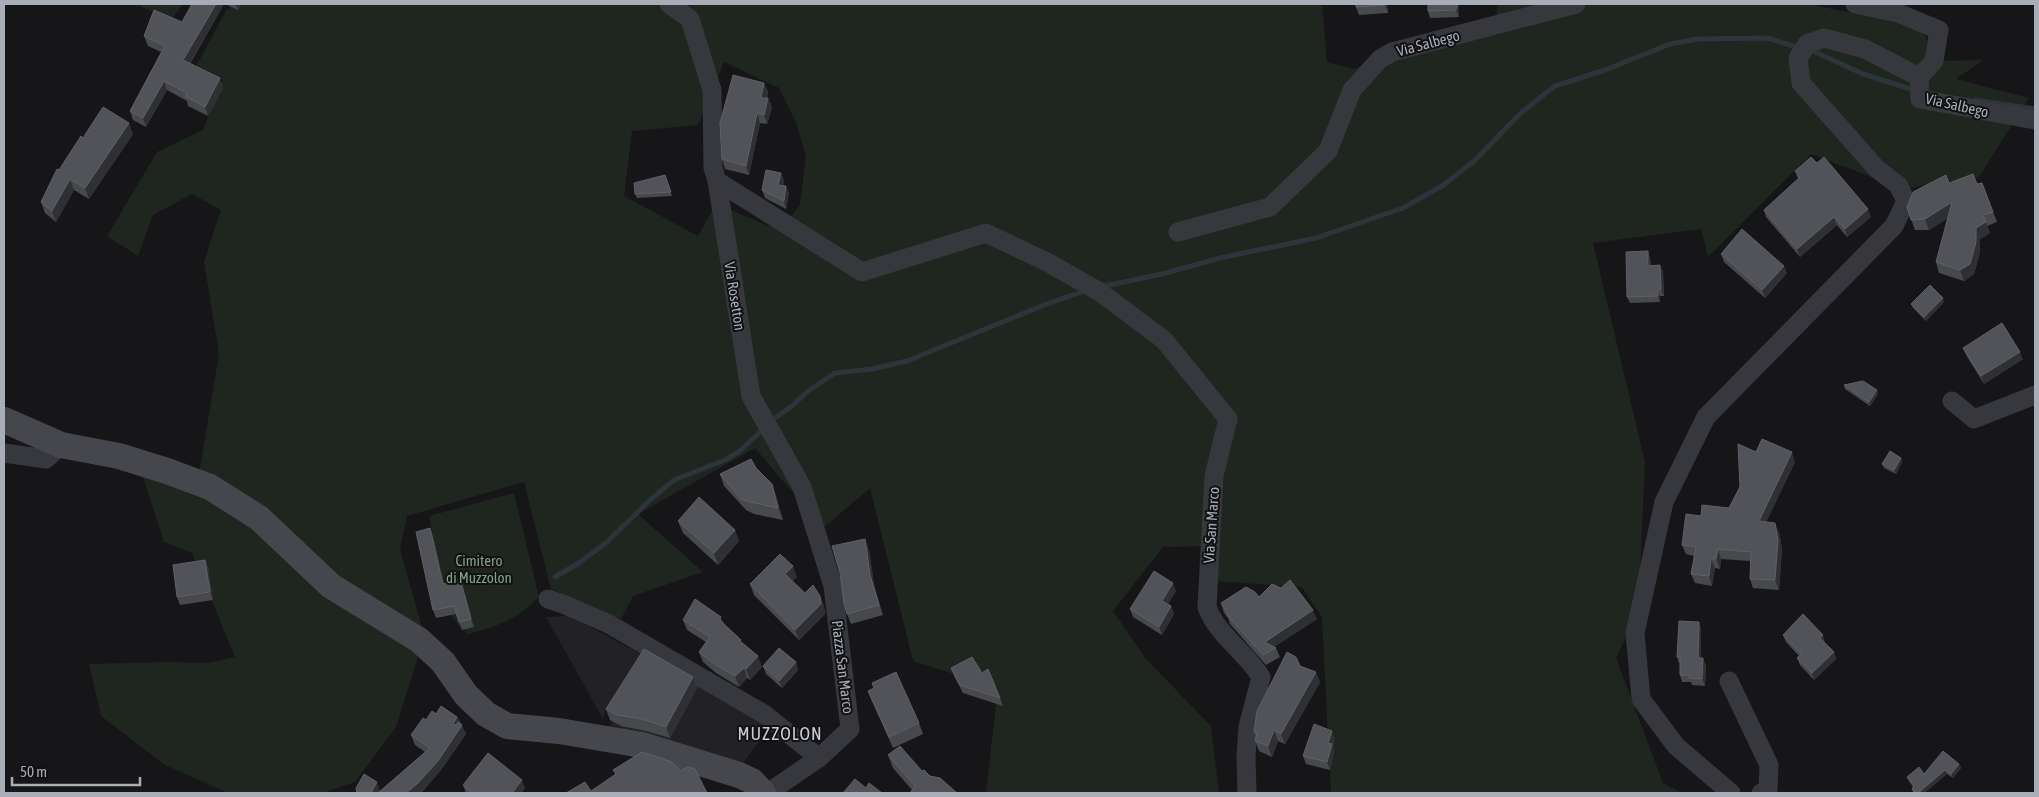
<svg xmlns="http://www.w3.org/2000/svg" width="2039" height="797" viewBox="0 0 2039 797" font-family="'Asap Condensed',sans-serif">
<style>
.built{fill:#222225}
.green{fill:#1e261f;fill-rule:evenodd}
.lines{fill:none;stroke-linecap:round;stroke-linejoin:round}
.stream{stroke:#2c353c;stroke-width:5}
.street{stroke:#37383d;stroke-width:19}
.secondary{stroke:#45474d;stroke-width:26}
.wall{fill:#47494d}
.shaded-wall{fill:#2f3033}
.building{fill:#525359;stroke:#5f6168}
.labels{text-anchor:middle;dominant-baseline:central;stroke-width:4;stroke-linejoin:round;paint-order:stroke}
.street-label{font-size:15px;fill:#a8adb8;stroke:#111113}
.park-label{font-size:15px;fill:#7fa381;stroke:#111113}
.quarter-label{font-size:18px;letter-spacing:1px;fill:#c9ccd4;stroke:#111113}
</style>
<rect width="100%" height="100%" fill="#161618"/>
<polygon class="built" points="569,616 649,658 756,718 761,724 762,733 758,743 743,763 609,729 615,714 606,710 603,719 546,617"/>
<g class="green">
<polygon points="142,4 183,4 172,18 141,7"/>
<path d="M232 4H1322L1327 62 1354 69 1392 52 1495 27 1498 4H1808L1922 27 1934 61 1983 60 1956 79 2029 98 1979 177 1903 189 1811 154 1708 257 1701 229 1593 243 1645 462 1638 612 1616 658 1663 783 1682 793H1331L1322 618 1302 587 1213 581 1215 546 1163 547 1113 611 1146 659 1211 726 1219 793H986L998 688 913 661 870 488 823 528 755 448 638 514 703 572 633 596 621 619 551 589 524 482 407 516 400 549 424 635 350 589 199 474 219 354 204 262 221 210 192 194 153 215 138 256 107 236 157 152 203 130 223 80 196 66 227 9 229 10ZM724 62 779 88 797 125 806 157 800 204 781 231 716 204 698 236 624 196 632 131 698 125Z"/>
<polygon points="141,471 202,493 252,524 420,651 396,727 355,782 322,793 228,793 165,765 101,716 89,664 169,662 208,663 235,657 192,553 164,542"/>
<path d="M514 493 539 597C519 618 495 628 467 634L465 630H462L451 615 436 618 419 540 433 536 429 516Z"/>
</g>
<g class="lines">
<g class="stream">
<polyline points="1811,50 1863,74 1917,91"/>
<polyline points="1975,100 2035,109"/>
<polyline points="1100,287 1162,274 1220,258 1316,238 1403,208 1442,186 1473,162 1522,112 1555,86 1605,70 1670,44 1697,39 1767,38 1800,48"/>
<polyline points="775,418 792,406 808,391 835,373 872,369 907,361 1044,305 1087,290"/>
<polyline points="555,577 579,563 607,542 650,500 674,480 725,460 740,451 762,430"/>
</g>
<g class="street">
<polyline points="669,4 690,19 712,90 713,168 717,181 751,396 802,487 833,586 850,729 819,758 772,790 759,793"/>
<polyline points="1855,4 1898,13 1939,30 1934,61 1919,77 1920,99 2035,120"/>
<path d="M717 181 862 272 986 233 1047 262 1100 292 1164 340 1228 419 1214 476 1207 607C1217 635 1246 652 1261 677L1248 727 1246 756 1247 793"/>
<polyline points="1178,232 1270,207 1328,151 1352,90 1380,59 1392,52 1576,4"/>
<polyline points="1952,401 1974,419 2035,395"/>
<polyline points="4,453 46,459 61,445"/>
<polyline points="548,599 563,604 609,624 764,714 819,758"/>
<polyline points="1729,681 1769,765 1768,790 1761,793"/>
<polyline points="1731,793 1676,746 1641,699 1635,633 1664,502 1706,417 1894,226 1906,201 1898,185 1877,169 1801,83 1798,58 1807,44 1824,38 1865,49 1919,77"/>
</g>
<polyline class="secondary" points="4,420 61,445 119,456 167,471 210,487 259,518 331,586 419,640 443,662 466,695 486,714 507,726 559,731 642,745 739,775 752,781 763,793"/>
</g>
<g class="wall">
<polygon points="224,4 190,64 220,78 223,88 208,116 188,106 187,101 167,90 146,127 133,120 130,111 161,52 148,46 144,36 182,22"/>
<polygon points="225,4 241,4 238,10"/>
<polygon points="1387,4 1388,13 1359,15 1356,7"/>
<polygon points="1414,4 1459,4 1459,17 1430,18 1428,11 1428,5 1415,5"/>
<polygon points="764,83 768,92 767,98 768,98 772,107 767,124 760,123 749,175 725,169 722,159"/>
<polygon points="133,134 89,199 74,190 56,222 45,213 41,202 59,170 83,138"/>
<polygon points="1817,163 1871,217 1847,237 1837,225 1800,257 1766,217 1764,210 1798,179 1795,171"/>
<polygon points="781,173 784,181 783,186 786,186 789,194 786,209 765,198 762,190"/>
<polygon points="665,175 672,196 637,198 635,194"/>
<polygon points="1949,183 1977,184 1982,183 1997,222 1987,226 1990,233 1980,239 1980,252 1974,274 1964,281 1939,273 1936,262 1948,218 1929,230 1915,230 1907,207"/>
<polygon points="1648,251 1650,258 1651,265 1663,271 1664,296 1660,296 1660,302 1630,303 1627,297"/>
<polygon points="1721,254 1787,273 1765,298 1724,262"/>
<polygon points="1944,302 1926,321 1913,308 1911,304"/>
<polygon points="1963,348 2023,359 1984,384 1966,355"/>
<polygon points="1844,385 1878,394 1870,406 1845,389"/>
<polygon points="1756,452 1795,462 1766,522 1779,532 1782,549 1779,590 1753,588 1750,579 1750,561 1721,559 1720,569 1715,568 1712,586 1695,583 1691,574 1694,556 1686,554 1682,545 1729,508"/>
<polygon points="1901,458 1902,462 1896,474 1884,468 1882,464"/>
<polygon points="756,468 772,484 776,496 783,520 754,514 746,510 724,486 720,474"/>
<polygon points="678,521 735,530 739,541 718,565 683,533"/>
<polygon points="430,528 433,536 444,584 463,587 474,627 462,630 456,614 436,618 433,610"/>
<polygon points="865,539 869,550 874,585 883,615 851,624 847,614"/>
<polygon points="205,560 208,568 213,600 180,605 177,597"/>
<polygon points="797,577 792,581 805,593 820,596 824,606 825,614 799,640 754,595 750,584"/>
<polygon points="1176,591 1168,604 1171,606 1174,614 1162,635 1133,617 1130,609"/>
<polygon points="1259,597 1317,619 1274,647 1276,648 1280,657 1266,665 1230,624 1228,618 1224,613 1221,603"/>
<polygon points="683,620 724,624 742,643 762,667 750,680 747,678 739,687 716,673 703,662 699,652 706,642 687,630"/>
<polygon points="1699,622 1701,629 1701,658 1706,665 1705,686 1692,685 1691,682 1682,682 1680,675 1680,663 1679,663 1677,657"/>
<polygon points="1783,635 1825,643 1834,652 1836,659 1814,680 1800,665 1797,658 1799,656 1786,642"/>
<polygon points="796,662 798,670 782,688 766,674 763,666"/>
<polygon points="1300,666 1320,682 1285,744 1278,741 1272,757 1259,751 1255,741 1256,737 1254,732"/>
<polygon points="951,668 982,673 1000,698 1003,706 963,693 954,676"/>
<polygon points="693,677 697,688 670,738 646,731 621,726 610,720 606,709"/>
<polygon points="868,691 919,723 923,734 893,748 872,701"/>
<polygon points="436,714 457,717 466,734 441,770 422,792 380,791 425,752 415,745 411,735 426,720"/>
<polygon points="1335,739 1333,746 1334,752 1330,770 1306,764 1303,756"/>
<polygon points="888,755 922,771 930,776 912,790 893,768"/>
<polygon points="1959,764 1961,768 1953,778 1947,774 1924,793 1913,793 1912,789 1913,787 1909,781 1907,777 1924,774"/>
<polygon points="463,785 525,788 521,793 466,793"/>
</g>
<g class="shaded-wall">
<polygon points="216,4 224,4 186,70 183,60"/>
<polygon points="235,4 241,4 238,10"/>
<polygon points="1385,4 1387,4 1388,13 1385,5"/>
<polygon points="1457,4 1459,4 1459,17 1456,10"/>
<polygon points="220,78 223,88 208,116 205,107"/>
<polygon points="164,81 167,90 146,127 143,118"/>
<polygon points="764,83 768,92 764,107 761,98"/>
<polygon points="768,98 772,107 767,124 764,115"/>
<polygon points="757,113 760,123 749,175 746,166"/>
<polygon points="129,123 133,134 89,199 85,188"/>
<polygon points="781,173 784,181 781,193 778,185"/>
<polygon points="70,179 74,190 56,222 52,211"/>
<polygon points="786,186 789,194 786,209 784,201"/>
<polygon points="1952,202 1956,213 1929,230 1925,219"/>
<polygon points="1868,209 1871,217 1847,237 1845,229"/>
<polygon points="1834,217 1837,225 1800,257 1797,249"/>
<polygon points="1986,222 1990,233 1980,239 1980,252 1974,274 1964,281 1960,270 1976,228"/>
<polygon points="1648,251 1650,258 1651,272 1648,266"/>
<polygon points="1660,265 1663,271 1664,296 1661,289"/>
<polygon points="1784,266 1787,273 1765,298 1762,290"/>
<polygon points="1658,290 1660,296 1660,302 1658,296"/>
<polygon points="1943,298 1944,302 1926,321 1924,317"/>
<polygon points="2020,352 2023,359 1984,384 1981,376"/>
<polygon points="1877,390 1878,394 1870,406 1869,402"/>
<polygon points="1792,452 1795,462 1762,531 1759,521"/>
<polygon points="1901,458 1902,462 1896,474 1894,470"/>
<polygon points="772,484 776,496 783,520 778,508"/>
<polygon points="1775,523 1779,532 1782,549 1779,590 1775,580"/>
<polygon points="430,528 433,536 446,592 443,584"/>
<polygon points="735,530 739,541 718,565 714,553"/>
<polygon points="865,539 869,550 874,585 883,615 870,575"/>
<polygon points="1718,549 1721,559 1720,569 1716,559"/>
<polygon points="1711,559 1715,568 1712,586 1709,576"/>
<polygon points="205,560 208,568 213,600 210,592"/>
<polygon points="793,566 797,577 789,584 785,574"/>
<polygon points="460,579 463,587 474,627 471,619"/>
<polygon points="1173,583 1176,591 1165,609 1162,601"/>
<polygon points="820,596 824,606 825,614 799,640 795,630"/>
<polygon points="1171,606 1174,614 1162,635 1159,627"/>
<polygon points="1313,610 1317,619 1268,651 1265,642"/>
<polygon points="1699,622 1701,629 1701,665 1698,658"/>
<polygon points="1823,635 1825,642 1820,638"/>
<polygon points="1834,652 1836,659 1814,680 1812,673"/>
<polygon points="758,656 762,667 750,680 746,669"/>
<polygon points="1703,658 1706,665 1705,686 1702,679"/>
<polygon points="796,662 798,670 782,688 779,681"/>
<polygon points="744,668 747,678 739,687 735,676"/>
<polygon points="1316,672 1320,682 1285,744 1281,734"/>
<polygon points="693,677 697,688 670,738 666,727"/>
<polygon points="457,717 460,726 456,733 453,724"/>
<polygon points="462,725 466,734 441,770 421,793 406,793"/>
<polygon points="1274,730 1278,741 1272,757 1268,746"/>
<polygon points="1332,731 1335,739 1333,746 1334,752 1330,770 1327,762 1328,743"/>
<polygon points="1959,764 1961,768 1953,778 1951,774"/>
<polygon points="1945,770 1947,774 1924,793 1918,793"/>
<polygon points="522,780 525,788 521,793 512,793"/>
<polygon points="377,782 380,791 379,793 371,793"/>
</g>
<g class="building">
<polygon points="192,4 216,4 183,60 220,78 205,107 185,96 187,93 164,81 143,118 130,111 165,46 144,36 154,10 182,22"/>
<polygon points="1356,4 1385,4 1385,5 1356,7"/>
<polygon points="1428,4 1457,4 1456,10 1428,11"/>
<polygon points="733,75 764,83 761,98 768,98 764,115 757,113 746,166 722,159 720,123"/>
<polygon points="103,107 129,123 85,188 70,179 52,211 41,202 57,169 59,170 81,136 83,138"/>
<polygon points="1811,157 1817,163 1824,157 1868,209 1845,229 1834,217 1797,249 1764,210 1800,177 1795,171"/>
<polygon points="766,170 781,173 778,185 786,186 784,201 762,190"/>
<polygon points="1973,174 1977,184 1982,183 1993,212 1983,215 1986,222 1976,228 1976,242 1970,264 1960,270 1936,262 1952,202 1925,219 1911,220 1907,207 1913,192 1946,175 1949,183"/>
<polygon points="665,175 671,192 635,194 634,183"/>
<polygon points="1742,229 1784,266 1762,290 1721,254"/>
<polygon points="1648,251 1648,266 1660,265 1661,289 1658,290 1658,296 1627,297 1626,252"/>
<polygon points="1930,285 1943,298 1924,317 1911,304"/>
<polygon points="2002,323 2020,352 1981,376 1963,348"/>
<polygon points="1863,381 1877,390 1869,402 1844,385"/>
<polygon points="1762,439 1792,452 1759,521 1775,523 1778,540 1775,580 1750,579 1751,552 1718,549 1716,559 1711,559 1709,576 1691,574 1696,547 1682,545 1686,514 1701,516 1702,505 1729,508 1740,487 1738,444 1756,452"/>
<polygon points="1890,451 1901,458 1894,470 1882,464"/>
<polygon points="751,459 756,468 772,484 778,508 750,502 741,499 720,474"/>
<polygon points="699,497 735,530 714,553 678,521"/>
<polygon points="430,528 443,584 460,579 471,619 459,622 454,606 433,610 416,532"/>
<polygon points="865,539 870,575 879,605 847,614 844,603 840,573 832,546"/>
<polygon points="780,554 793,566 785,574 805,593 813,585 820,596 821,604 795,630 750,584"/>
<polygon points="205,560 210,592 177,597 173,565"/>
<polygon points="1154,571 1173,583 1162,601 1171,606 1159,627 1130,609"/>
<polygon points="1290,580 1313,610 1265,642 1276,648 1263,655 1227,615 1228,614 1221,603 1246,587 1255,592 1259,597 1272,584 1281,588"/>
<polygon points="695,599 721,617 720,619 724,624 741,640 740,641 758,656 746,669 744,668 735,676 713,663 699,652 710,637 683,620"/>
<polygon points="1803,614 1823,635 1820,638 1834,652 1812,673 1797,658 1801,654 1783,635"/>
<polygon points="1679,621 1699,622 1698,658 1703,658 1702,679 1689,678 1689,675 1680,675 1680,656 1677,657"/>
<polygon points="779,648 796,662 779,681 763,666"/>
<polygon points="644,649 693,677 666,727 642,719 617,715 606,709"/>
<polygon points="1287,652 1296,657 1300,666 1316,672 1281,734 1274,730 1268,746 1255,741 1257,733 1254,732 1257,711"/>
<polygon points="972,657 982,673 988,669 1000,698 960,685 951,668"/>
<polygon points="896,672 919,723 889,737 868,691 874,688 872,683"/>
<polygon points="441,706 457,717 453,724 455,725 459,722 462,725 438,761 418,783 406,793 378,793 430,748 411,735 423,718 426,720 432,711 436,714"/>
<polygon points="1314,724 1332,731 1328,743 1332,744 1327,762 1303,756"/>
<polygon points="900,746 922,771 924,770 930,776 940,778 957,793 910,793 915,786 888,755"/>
<polygon points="1943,751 1959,764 1951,774 1945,770 1918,793 1916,793 1912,789 1914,786 1907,777 1919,767 1924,774"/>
<polygon points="642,752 672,762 680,771 688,767 695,769 707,793 566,793 585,782 591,791 616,774 613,770"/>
<polygon points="488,753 522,780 512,793 473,793 463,785"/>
<polygon points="364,774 377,782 371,793 357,793 356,788"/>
<polygon points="855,779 866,788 869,783 882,793 843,793"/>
</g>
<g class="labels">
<g class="street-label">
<text transform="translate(1428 43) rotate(-15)">Via Salbego</text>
<text transform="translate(1957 105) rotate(13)">Via Salbego</text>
<text transform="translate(735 296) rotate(81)">Via Rosetton</text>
<text transform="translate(1211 525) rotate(-86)">Via San Marco</text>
<text transform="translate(843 667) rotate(83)">Piazza San Marco</text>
</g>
<g class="park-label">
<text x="479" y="560">Cimitero<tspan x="479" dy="17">di Muzzolon</tspan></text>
</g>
<g class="quarter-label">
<text x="780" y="733">MUZZOLON</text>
</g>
</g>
<rect width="2039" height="797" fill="none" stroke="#a8adb8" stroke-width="10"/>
<path d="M12 777v8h128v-8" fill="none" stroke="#a8adb8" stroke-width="2.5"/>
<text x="20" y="777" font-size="15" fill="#a8adb8" stroke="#111113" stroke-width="4" paint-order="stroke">50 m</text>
</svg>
